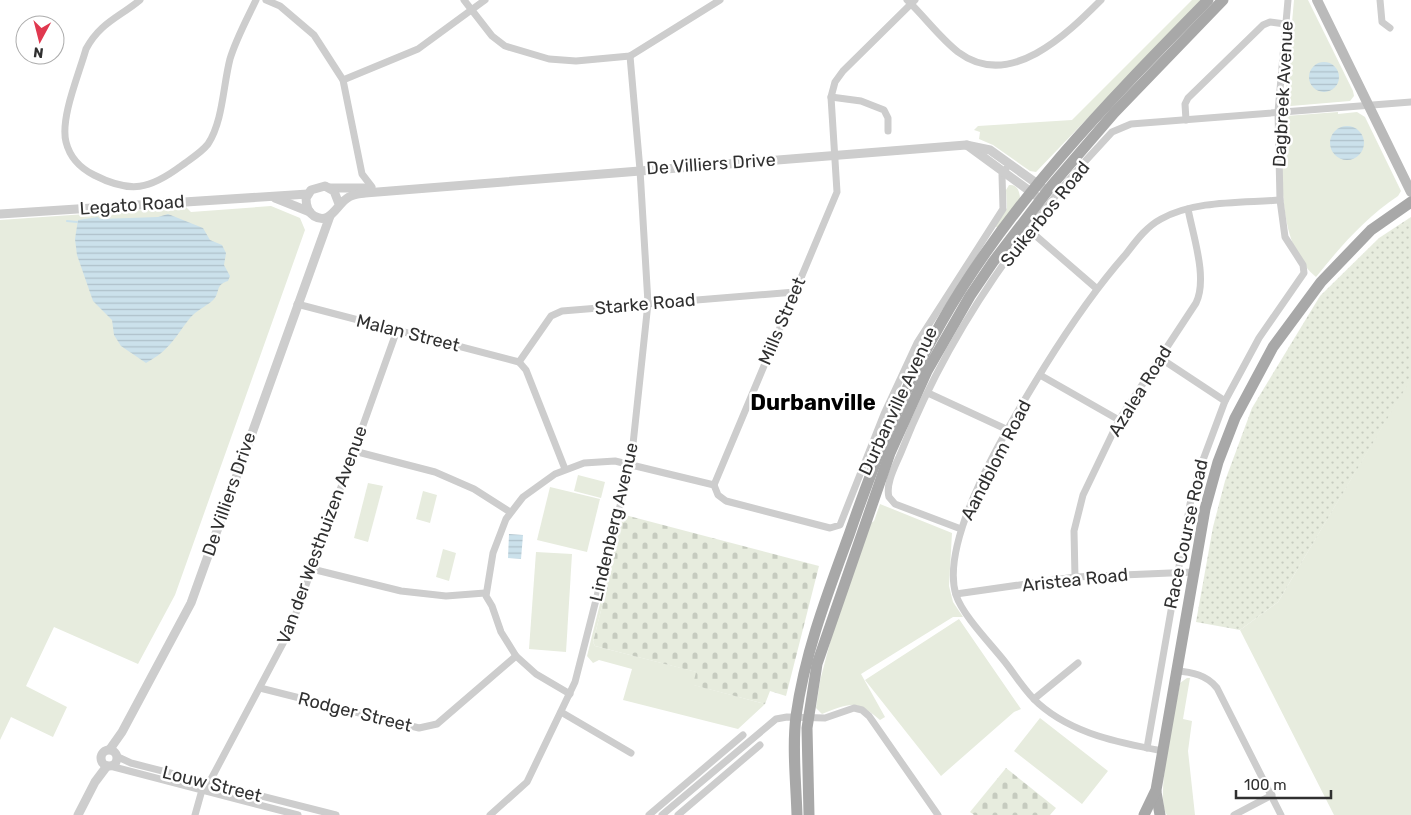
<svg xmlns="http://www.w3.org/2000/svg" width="1411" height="815" viewBox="0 0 1411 815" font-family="Rubik,sans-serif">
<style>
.grass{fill:#e7ecde}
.cemetery{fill:url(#cemetery-stones)}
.park{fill:url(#park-dots)}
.water{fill:url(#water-rules)}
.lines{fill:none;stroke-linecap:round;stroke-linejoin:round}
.stream{stroke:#cbe1eb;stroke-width:2}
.minor{stroke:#cdcdcd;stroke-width:7}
.tertiary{stroke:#cdcdcd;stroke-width:9}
.secondary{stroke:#bababa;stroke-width:10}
.primary{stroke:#a8a8a8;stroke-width:11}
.labels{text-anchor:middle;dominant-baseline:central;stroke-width:5;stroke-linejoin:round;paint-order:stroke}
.street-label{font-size:18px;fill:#303030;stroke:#fff}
.district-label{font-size:22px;font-weight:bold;fill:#000;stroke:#fff}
</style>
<defs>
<pattern id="cemetery-stones" width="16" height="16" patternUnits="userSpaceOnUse" patternTransform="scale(1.25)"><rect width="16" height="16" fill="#e7ecde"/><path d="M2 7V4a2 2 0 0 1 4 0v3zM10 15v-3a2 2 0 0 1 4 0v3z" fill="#c6cbbf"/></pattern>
<pattern id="park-dots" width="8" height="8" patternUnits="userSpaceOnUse" patternTransform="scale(1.25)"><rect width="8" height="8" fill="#e7ecde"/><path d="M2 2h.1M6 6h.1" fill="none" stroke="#c6cbbf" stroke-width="1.8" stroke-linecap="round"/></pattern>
<pattern id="water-rules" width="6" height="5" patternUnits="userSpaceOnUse" patternTransform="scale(1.25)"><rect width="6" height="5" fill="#cbe1eb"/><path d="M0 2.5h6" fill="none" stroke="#afc1ca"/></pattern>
</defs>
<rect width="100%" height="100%" fill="#fff"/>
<g class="grass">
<polygon points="1192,0 1201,0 1036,172 1030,171 993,145 979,139 980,132 974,130 978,126 1072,120"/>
<polygon points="1294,0 1308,0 1353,91 1354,96 1350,101 1291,106 1285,102"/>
<path d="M1338 112V114L1357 112 1365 117 1401 191 1398 196C1365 218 1340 247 1316 277 1275 244 1283 168 1282 121L1286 116Z"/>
<path d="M1009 185C1017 184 1020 191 1020 199L998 228 995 226 1007 208 1006 190Z"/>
<polygon points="271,206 300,218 305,230 175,595 138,664 54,627 26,686 67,707 53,737 11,717 0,740 0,220 186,207 191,212"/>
<polygon points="1411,378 1411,815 1334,815 1240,630 1278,602"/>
<polygon points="578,475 605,482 601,498 574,491"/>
<polygon points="368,483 383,486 368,542 354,538"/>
<polygon points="550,487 600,499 587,552 537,540"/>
<polygon points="423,491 437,495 430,523 416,519"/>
<path d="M880 504 952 533 949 586 953 602 963 617H953L861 674 885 717 880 720C856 699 850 703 822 714L816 708 820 681 833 631 871 523 874 521Z"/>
<polygon points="621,519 624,520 593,642 595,646 697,672 694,685 765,704 738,729 623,700 632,669 599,660 593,663 587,656"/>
<polygon points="443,549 456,553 449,581 436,577"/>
<polygon points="536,552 572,554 566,652 529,649"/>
<polygon points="959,619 1021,709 1014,712 941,776 865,680"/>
<path d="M1187 678H1190L1183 719 1192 721 1188 751 1195 815H1167C1154 798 1176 707 1180 683Z"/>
<polygon points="1040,718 1108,771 1082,804 1014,751"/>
</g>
<g class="cemetery">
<polygon points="625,515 819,566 786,696 770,691 765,704 693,685 696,672 595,646 593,642"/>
<polygon points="1006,768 1056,808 1050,815 974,815 970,812"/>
</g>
<polygon class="park" points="1411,217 1411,379 1278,602 1240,630 1196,622 1213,527 1225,481 1252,408 1320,296 1379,238"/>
<g class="water">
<circle cx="1324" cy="77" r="15"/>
<circle cx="1347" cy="143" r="17"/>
<path d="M168 214 203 228 210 240 222 245 226 253 224 265 230 276 228 281C214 285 221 294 212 301 205 307 197 310 190 318 175 337 170 350 146 363L121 346 114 335 112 320 93 301 77 255 75 239 78 220 98 217 100 219 158 217Z"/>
<polygon points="509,534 523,535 521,559 508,558"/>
</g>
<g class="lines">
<polyline class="stream" points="67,221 77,222"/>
<g class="minor">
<path d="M140 0C118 18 100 23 86 49 79 74 60 118 66 142 70 158 80 168 94 175 131 194 150 189 181 166 190 159 201 153 208 144 223 121 223 86 230 59 236 39 247 19 256 0"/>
<polyline points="266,0 280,6 314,35 343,80 362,174 372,187"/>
<polyline points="464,0 492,36 505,46 549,59 576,61 630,56 720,0"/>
<path d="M907 0C924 16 939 37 958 52 1010 91 1067 34 1101 0"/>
<polyline points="1380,0 1382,22 1390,28"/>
<polyline points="343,80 418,49 485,0"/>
<polyline points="831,97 861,101 884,110 888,118 888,131"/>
<polyline points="1186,120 1185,104 1188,98 1263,25 1270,22 1285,24"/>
<polyline points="1028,229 1096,288"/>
<polyline points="297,304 519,362"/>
<polyline points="1160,358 1225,401"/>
<polyline points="519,362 551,316 562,311 795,292"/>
<polyline points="519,362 526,370 565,469"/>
<polyline points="1040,375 1119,420"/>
<polyline points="928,393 1008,430"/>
<polyline points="354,451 435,472 474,489 510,512"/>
<polyline points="714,485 718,495 726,501 830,528 840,525 884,414 917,343 1003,209 1002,175 1006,169"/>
<polyline points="714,485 837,192 831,97 835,82 843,71 915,0"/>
<path d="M961 529 895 504 889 497C885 483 897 463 902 450 949 331 1024 225 1112 132L1131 124 1411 102"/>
<polyline points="312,569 401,591 446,596 485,593"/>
<polyline points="1178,572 1190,504 1200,468 1225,401 1259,338 1304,273 1303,265 1285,237 1280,200 1278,112 1288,0"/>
<path d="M1075 577 1074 531 1083 495 1119 420 1196 303C1208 278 1193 236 1188 209"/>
<polyline points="956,594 1075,577 1194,572"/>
<path d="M1176 671C1192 672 1207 675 1217 688L1281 815"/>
<polyline points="260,688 419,728 437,724 516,656"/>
<polyline points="570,694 536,674 516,656 501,632 492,606 486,596 493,553 506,519 523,497 555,474 584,463 615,461 714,485"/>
<polyline points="1034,699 1078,663"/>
<polyline points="561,712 631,753"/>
<polyline points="1147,748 1176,582"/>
<path d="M1163 751C1120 743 1073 734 1039 704 1026 693 1016 676 1005 662 991 644 963 616 956 595 938 537 1015 415 1045 366 1070 326 1095 289 1126 254 1136 241 1146 227 1161 219 1195 200 1242 203 1280 200"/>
<polyline points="118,757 131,763 336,815"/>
<polyline points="110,766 298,815"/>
<polyline points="195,815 202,790 209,783 290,630 397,330"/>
<polyline points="490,815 527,782 575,682 631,463 648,303 640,170 630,56"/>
<polyline points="649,815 743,735"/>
<polyline points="662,815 776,719 787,717 825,718 854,708 862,710 869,716 938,815"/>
<polyline points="678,815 760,745"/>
<polyline points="1234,815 1272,795"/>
</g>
<g class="tertiary">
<polyline points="967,145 1035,195"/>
<polyline points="330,188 365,188"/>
<polyline points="275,198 310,212"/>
<path d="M339 204 334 191 325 186 311 190 306 198C306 205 307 212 314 216 331 226 337 203 349 197 354 194 360 194 365 193L966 145 990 150 1043 188"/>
<polyline points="0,214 308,194"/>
<polyline points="110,749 122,732 191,603 330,216"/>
<circle cx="109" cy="758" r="8"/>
<polyline points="78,815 95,782 107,766"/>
</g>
<polyline class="secondary" points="1317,0 1411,192"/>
<g class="primary">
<polyline points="1156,792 1160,815"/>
<path d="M797 815C796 782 792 748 796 716 805 652 827 595 849 535 874 462 902 391 941 323 1010 201 1110 100 1208 0"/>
<polyline points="809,815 807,728 817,664 890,453 927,371 970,296 993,262 1052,185 1114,113 1223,0"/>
<polyline points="1144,815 1156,790 1205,509 1218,462 1235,418 1273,347 1321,282 1371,230 1411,202"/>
</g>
</g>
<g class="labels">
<g class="street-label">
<text transform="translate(1283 94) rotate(-87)">Dagbreek Avenue</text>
<text transform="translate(711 164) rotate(-4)">De Villiers Drive</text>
<text transform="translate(132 205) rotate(-4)">Legato Road</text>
<text transform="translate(1045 214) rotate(-51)">Suikerbos Road</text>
<text transform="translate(645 304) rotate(-5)">Starke Road</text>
<text transform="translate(782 321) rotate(-67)">Mills Street</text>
<text transform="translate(408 333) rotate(14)">Malan Street</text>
<text transform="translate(1140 391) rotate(-58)">Azalea Road</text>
<text transform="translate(898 401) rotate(-65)">Durbanville Avenue</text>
<text transform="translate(996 460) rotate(-63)">Aandblom Road</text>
<text transform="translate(229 494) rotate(-71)">De Villiers Drive</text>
<text transform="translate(614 522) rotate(-77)">Lindenberg Avenue</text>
<text transform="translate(1186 534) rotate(-78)">Race Course Road</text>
<text transform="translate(322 535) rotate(-70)">Van der Westhuizen Avenue</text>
<text transform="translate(1075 580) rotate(-6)">Aristea Road</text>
<text transform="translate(355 712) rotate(14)">Rodger Street</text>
<text transform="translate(212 784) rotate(14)">Louw Street</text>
</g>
<g class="district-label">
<text x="813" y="402">Durbanville</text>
</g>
</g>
<g transform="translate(40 40) rotate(187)"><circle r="24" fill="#ffffff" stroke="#acacac"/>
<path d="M0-4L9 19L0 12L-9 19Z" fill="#e0384f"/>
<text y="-8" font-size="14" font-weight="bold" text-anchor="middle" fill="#303030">N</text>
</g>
<path d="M1236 790v8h95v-8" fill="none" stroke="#303030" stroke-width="2.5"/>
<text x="1244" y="790" font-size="15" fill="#303030" stroke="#ffffff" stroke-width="4" paint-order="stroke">100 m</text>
</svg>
